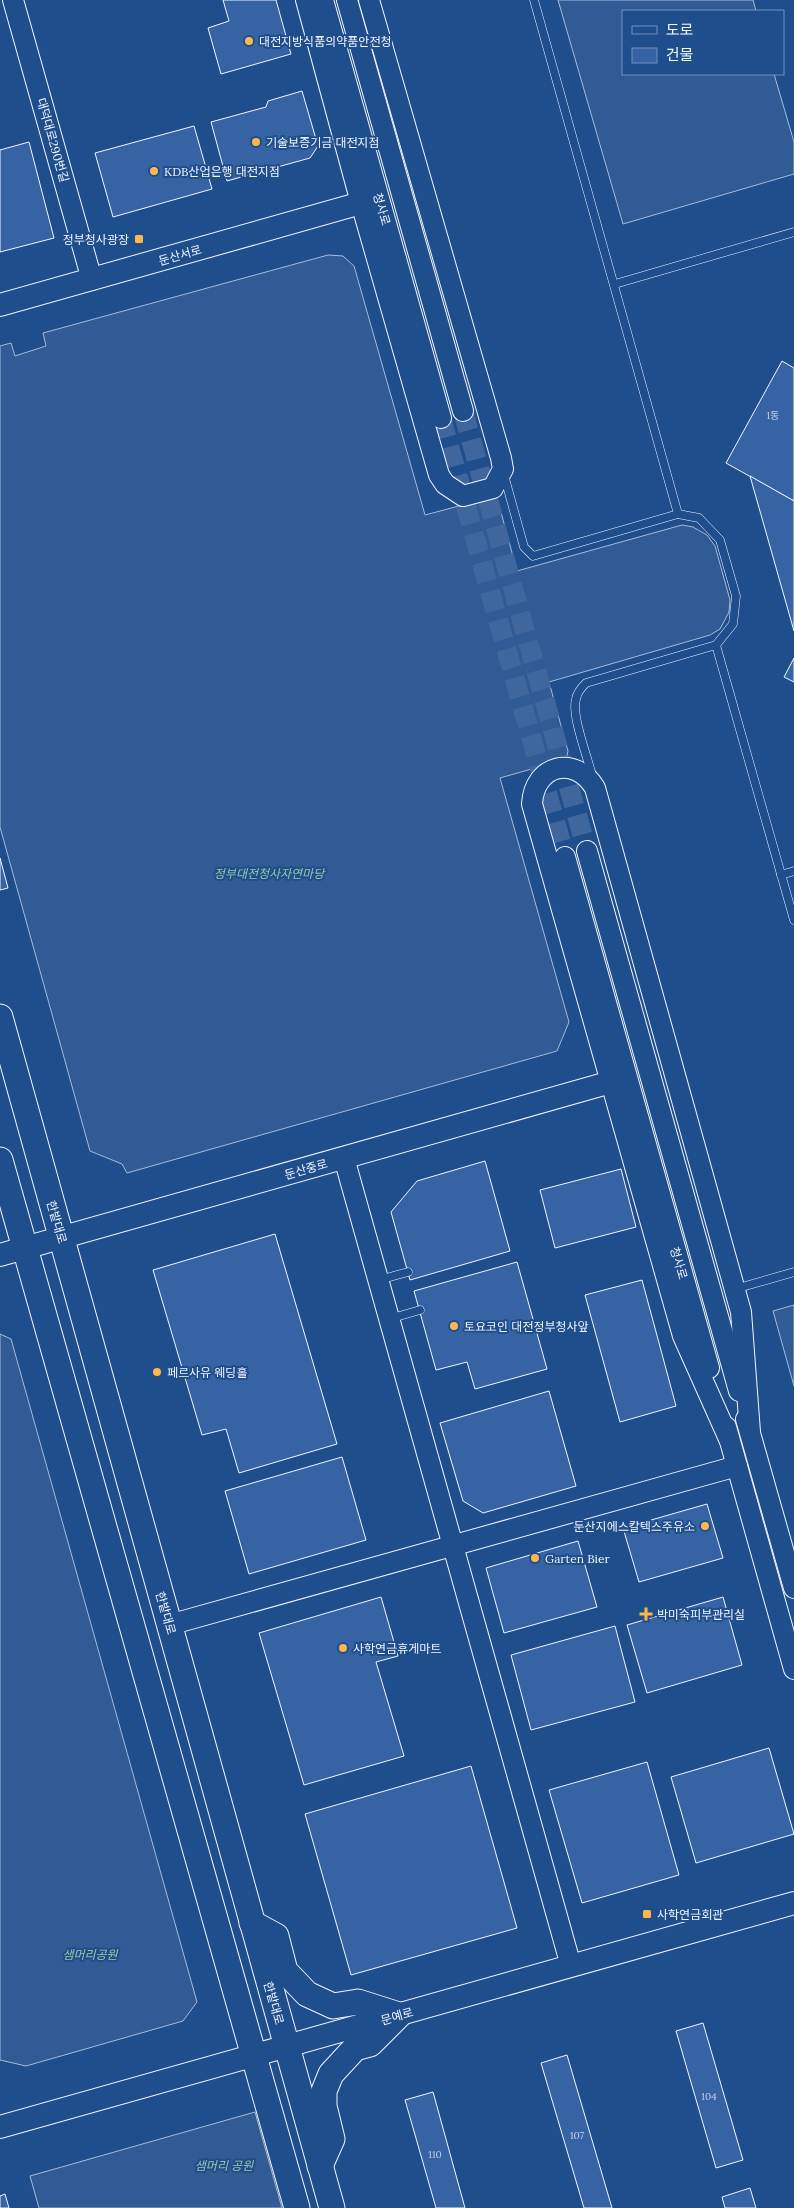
<svg xmlns="http://www.w3.org/2000/svg" width="794" height="2208" viewBox="0 0 794 2208" font-family="Lora,'Noto Sans KR',serif">
<style>
.built{fill:#305b95;stroke:#a8bbd7}
.building{fill:#3563a3;stroke:#f2f6ff}
.lines{fill:none;stroke-linecap:round;stroke-linejoin:round}
.tertiary-tunnel{stroke:#3f679d;stroke-width:20;stroke-dasharray:20 10;stroke-linecap:butt}
.service-casing{stroke:#f2f6ff;stroke-width:9}
.tertiary-casing{stroke:#f2f6ff;stroke-width:22}
.secondary-casing{stroke:#f2f6ff;stroke-width:24}
.primary-casing{stroke:#f2f6ff;stroke-width:27}
.service{stroke:#1f4e8c;stroke-width:8}
.tertiary{stroke:#1f4e8c;stroke-width:20}
.secondary{stroke:#1f4e8c;stroke-width:22}
.primary{stroke:#1f4e8c;stroke-width:25}
.poi-dot{fill:#ffb74d;stroke:#1f4e8c;stroke-width:2}
.labels{text-anchor:middle;dominant-baseline:central;stroke-width:4;stroke-linejoin:round;paint-order:stroke}
.number-label{font-size:10px;fill:#c3d1e8}
.poi-label{font-size:12px;fill:#f2f6ff;stroke:#1f4e8c;text-anchor:start}
.street-label{font-size:12px;fill:#f2f6ff;stroke:#1f4e8c}
.park-label{font-size:12px;font-style:italic;fill:#97c8a6;stroke:#1f4e8c}
</style>
<rect width="100%" height="100%" fill="#1f4e8c"/>
<g class="built">
<polygon points="558,0 753,0 756,11 623,11 623,74 774,74 794,142 794,174 623,224"/>
<polygon points="328,255 343,256 354,266 425,515 489,498 495,500 499,505 517,571 682,525 693,527 707,535 715,546 730,600 729,612 720,629 710,635 549,682 568,751 567,756 563,760 500,778 569,1022 557,1051 127,1173 122,1164 90,1151 0,827 0,346 11,343 15,356 46,346 43,333"/>
<polygon points="794,1305 794,1386 773,1311"/>
<polygon points="0,1334 11,1339 197,2002 183,2021 26,2066 0,2060"/>
<polygon points="255,2112 282,2208 39,2208 30,2176"/>
</g>
<g class="building">
<polygon points="223,0 276,0 291,54 221,74 208,28 229,21"/>
<polygon points="302,91 318,146 310,158 227,181 211,122 266,107 268,101"/>
<polygon points="194,126 212,189 113,217 95,153"/>
<polygon points="29,142 54,238 0,252 0,150"/>
<polygon points="782,361 794,368 794,501 726,463"/>
<polygon points="750,476 794,501 794,631"/>
<polygon points="794,658 794,682 784,677"/>
<polygon points="0,858 8,888 0,890"/>
<polygon points="485,1161 510,1251 410,1280 391,1212 417,1181"/>
<polygon points="621,1169 636,1227 555,1248 540,1190"/>
<polygon points="275,1234 337,1444 239,1473 226,1429 202,1435 153,1270"/>
<polygon points="517,1262 547,1369 475,1389 467,1362 436,1370 414,1291"/>
<polygon points="642,1280 676,1406 620,1422 585,1295"/>
<polygon points="549,1391 576,1486 483,1513 463,1501 440,1423"/>
<polygon points="342,1457 366,1540 249,1574 225,1491"/>
<polygon points="707,1504 723,1558 639,1582 623,1528"/>
<polygon points="578,1541 597,1607 504,1633 486,1568"/>
<polygon points="381,1597 398,1656 376,1662 404,1756 304,1785 259,1633"/>
<polygon points="723,1597 742,1665 647,1693 627,1625"/>
<polygon points="615,1626 635,1702 531,1730 511,1655"/>
<polygon points="769,1748 794,1834 696,1863 671,1777"/>
<polygon points="647,1762 679,1875 582,1903 549,1790"/>
<polygon points="471,1766 517,1928 351,1975 305,1814"/>
<polygon points="703,2023 743,2160 716,2168 676,2031"/>
<polygon points="567,2055 612,2208 584,2208 541,2063"/>
<polygon points="433,2092 465,2208 436,2208 405,2100"/>
<polygon points="750,2188 756,2208 725,2208 722,2197"/>
<polygon points="5,2194 9,2208 0,2208 0,2196"/>
</g>
<g class="lines">
<g class="tertiary-tunnel">
<polyline points="463,411 587,851"/>
<polyline points="441,418 565,857"/>
</g>
<defs>
<g id="service">
<polyline points="534,0 678,514 699,518 720,540 736,596 733,624 716,645 794,920"/>
<polyline points="615,284 794,232"/>
<polyline points="504,475 524,547 533,556 678,514"/>
<path d="M592 776C588 757 571 716 576 699 577 692 582 687 586 683L716 645"/>
<polyline points="781,875 794,871"/>
<polyline points="379,1280 408,1272"/>
<polyline points="735,1289 794,1272"/>
<polyline points="389,1319 420,1310"/>
</g>
<g id="tertiary">
<polyline points="13,0 92,280"/>
<polyline points="306,0 361,203 439,475 445,484 463,496 493,488 503,469 501,458 369,0"/>
<polyline points="323,0 441,418"/>
<polyline points="347,0 463,411"/>
<polyline points="587,851 739,1391"/>
<polyline points="565,857 709,1368"/>
<polyline points="344,1158 571,1966"/>
<polyline points="746,1419 794,1588"/>
<polyline points="726,1427 794,1669"/>
<path d="M729 1439 683 1336 532 804C534 765 575 754 595 788L741 1312 750 1432"/>
<polyline points="169,1625 737,1466"/>
</g>
<g id="secondary">
<polyline points="0,305 361,203"/>
<polyline points="0,1255 611,1082"/>
<polyline points="0,2127 794,1903"/>
</g>
<g id="primary">
<polyline points="0,1017 332,2208"/>
<polyline points="0,1160 297,2208"/>
<polyline points="252,1923 276,1936 285,1971 307,1994 333,2006 358,2002 399,2015 370,2044 355,2048 331,2074 324,2091 324,2106 332,2139 320,2166"/>
</g>
</defs>
<use href="#service" class="service-casing"/>
<use href="#tertiary" class="tertiary-casing"/>
<use href="#secondary" class="secondary-casing"/>
<use href="#primary" class="primary-casing"/>
<use href="#service" class="service"/>
<use href="#tertiary" class="tertiary"/>
<use href="#secondary" class="secondary"/>
<use href="#primary" class="primary"/>
</g>
<g class="poi-dot">
<circle cx="249" cy="41" r="5"/>
<circle cx="256" cy="142" r="5"/>
<circle cx="154" cy="171" r="5"/>
<rect x="134" y="234" width="10" height="10" rx="2.5"/>
<circle cx="454" cy="1326" r="5"/>
<circle cx="157" cy="1372" r="5"/>
<circle cx="705" cy="1526" r="5"/>
<circle cx="535" cy="1558" r="5"/>
<path d="M643.5 1606.5h5v5h5v5h-5v5h-5v-5h-5v-5h5z"/>
<circle cx="343" cy="1648" r="5"/>
<rect x="642" y="1909" width="10" height="10" rx="2.5"/>
</g>
<g class="labels">
<g class="number-label">
<text x="773" y="415">1동</text>
<text x="709" y="2096">104</text>
<text x="577" y="2135">107</text>
<text x="435" y="2154">110</text>
</g>
<g class="poi-label">
<text x="259" y="41">대전지방식품의약품안전청</text>
<text x="266" y="142">기술보증기금 대전지점</text>
<text x="164" y="171">KDB산업은행 대전지점</text>
<text x="129" y="239" text-anchor="end">정부청사광장</text>
<text x="464" y="1326">토요코인 대전정부청사앞</text>
<text x="167" y="1372">페르사유 웨딩홀</text>
<text x="695" y="1526" text-anchor="end">둔산지에스칼텍스주유소</text>
<text x="545" y="1558">Garten Bier</text>
<text x="657" y="1614">박미숙피부관리실</text>
<text x="353" y="1648">사학연금휴게마트</text>
<text x="657" y="1914">사학연금회관</text>
</g>
<g class="street-label">
<text transform="translate(53 140) rotate(74)">대덕대로290번길</text>
<text transform="translate(382 209) rotate(74)">청사로</text>
<text transform="translate(180 255) rotate(-16)">둔산서로</text>
<text transform="translate(306 1169) rotate(-16)">둔산중로</text>
<text transform="translate(57 1222) rotate(74)">한밭대로</text>
<text transform="translate(679 1263) rotate(74)">청사로</text>
<text transform="translate(166 1613) rotate(74)">한밭대로</text>
<text transform="translate(274 2003) rotate(74)">한밭대로</text>
<text transform="translate(397 2016) rotate(-16)">문예로</text>
</g>
<g class="park-label">
<text x="269" y="873">정부대전청사자연마당</text>
<text x="90" y="1954">샘머리공원</text>
<text x="224" y="2165">샘머리 공원</text>
</g>
</g>
<rect x="622" y="10" width="162" height="65" fill="#1f4e8c" stroke="#7391ba"/>
<rect x="632" y="26" width="25" height="8" fill="#1f4e8c" stroke="#7391ba"/>
<text x="666" y="35" font-size="15" fill="#f2f6ff">도로</text>
<rect x="632" y="48" width="25" height="15" fill="#3563a3" stroke="#7391ba"/>
<text x="666" y="60" font-size="15" fill="#f2f6ff">건물</text>
</svg>
